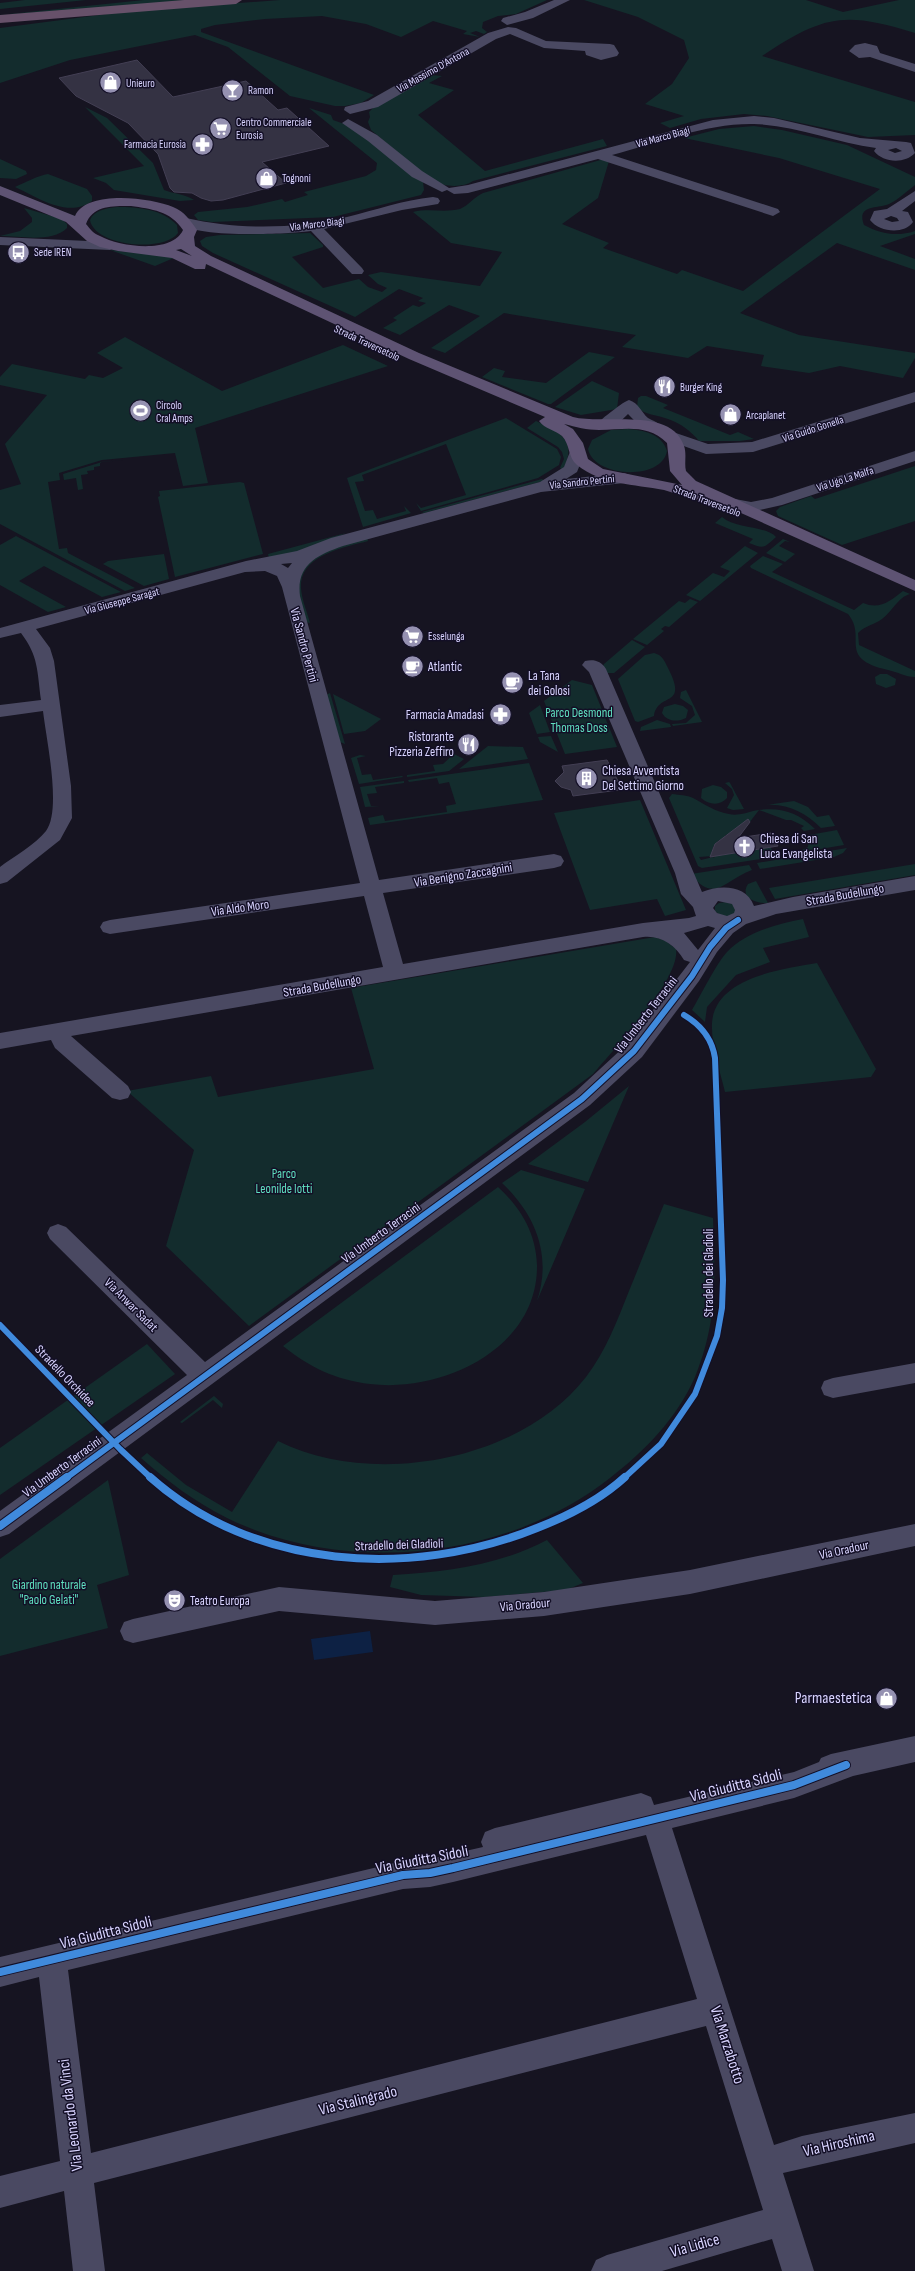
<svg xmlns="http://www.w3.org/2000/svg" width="915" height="2271" viewBox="0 0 915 2271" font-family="'Sofia Sans Condensed',sans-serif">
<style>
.green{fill:#132c2d}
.water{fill:#0d2144}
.building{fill:#343243;stroke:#433f54}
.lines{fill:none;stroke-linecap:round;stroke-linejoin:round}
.minor{fill:#4a4962;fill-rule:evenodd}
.major{fill:#5e5373;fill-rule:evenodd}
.highway{fill:#67516a;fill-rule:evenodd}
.cycleway-far1-casing{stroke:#130f26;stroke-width:8}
.cycleway-casing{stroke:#130f26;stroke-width:10}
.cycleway-far1{stroke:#408adc;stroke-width:6}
.cycleway{stroke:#408adc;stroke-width:8}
.labels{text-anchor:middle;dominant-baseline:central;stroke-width:3;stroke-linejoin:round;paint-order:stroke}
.far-street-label{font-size:11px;fill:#d9d4ff;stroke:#130f26}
.far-poi-label{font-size:11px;fill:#d9d4ff;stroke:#130f26;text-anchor:start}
.street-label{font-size:13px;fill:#d9d4ff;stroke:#130f26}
.poi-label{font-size:13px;fill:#d9d4ff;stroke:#130f26;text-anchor:start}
.park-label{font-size:13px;fill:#5fe0c0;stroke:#130f26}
.near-poi-label{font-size:16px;fill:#d9d4ff;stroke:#130f26;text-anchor:end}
.near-street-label{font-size:16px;fill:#d9d4ff;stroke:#130f26}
</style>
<rect width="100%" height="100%" fill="#161421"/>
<g class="green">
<polygon points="25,0 86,0 0,9 0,3"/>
<polygon points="144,0 204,0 0,15"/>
<polygon points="280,0 547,0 516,14 498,16 483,22 482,28 487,32 484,34 476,31 470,33 480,37 463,34 467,31 433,21 401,37 366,24 322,16 265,19 215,25 201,29 201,32 374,95 361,103 345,106 335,106 290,96 228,47 195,35 70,60 0,83 0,28 130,11"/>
<path d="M584 0H806L843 12 899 0H915V33C844 11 824 15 762 56L915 102V135L868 137 767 116 744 114 701 119 670 128 660 123 684 116 645 104 672 84 689 58 684 40 638 17Z"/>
<path d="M431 75 442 76 429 83 454 90 418 115 485 171 603 139 607 146 473 181C463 188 444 187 434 181 413 168 391 146 371 130L368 122 370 117 369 112 376 105Z"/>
<path d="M85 107 107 118 153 163 164 190C174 194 185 194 194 200L180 201 114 190 106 183 93 178 144 166Z"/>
<polygon points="309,108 331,115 333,120 350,126 423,182 424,190 421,195 333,217 212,222 198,220 194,215 198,212 247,207 282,199 285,202 308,195 304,192 366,176 376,170 377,163"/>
<path d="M754 126 782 130 847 145 915 177V185C907 191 898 200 889 204 878 209 856 204 864 225 881 234 897 237 915 231V234L880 246 915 259V270L837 243 740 313 799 335 915 353V358L903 378 840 366 809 373 761 366 764 355 707 346 688 358 622 347 636 335 504 313 445 353 431 348 480 316 449 305 400 335 383 328 397 320 393 318 413 305 419 307 426 303 418 301 423 298 399 289 355 317 213 253 202 246 200 241 206 237 220 235 310 233 323 245V247L292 257 323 288 359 279 368 287 382 292 387 288 378 284 368 275 381 272 480 286 502 252 451 243 413 212C429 208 444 213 460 209 469 205 474 197 483 193L604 159 609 161 598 198 562 224 609 243 603 248 677 274 682 270 743 291 880 189 779 158 684 138 719 129Z"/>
<polygon points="0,159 26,171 27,174 16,179 0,178"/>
<path d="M48 174 87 189 92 196V201C68 219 37 197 15 187 24 183 39 175 48 174Z"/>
<path d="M117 207C138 207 162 209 177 225L178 233C164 253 94 246 90 220 94 210 107 208 117 207Z"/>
<path d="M24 208 62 219 67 224V228C52 243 20 236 0 236L20 231 32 222V218Z"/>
<polygon points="110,250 176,257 155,266"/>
<polygon points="125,337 222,391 343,345 388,366 195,428 208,483 183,486 175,453 102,460 59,473 60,480 48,482 59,549 67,548 68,553 135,588 125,591 0,524 0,490 21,484 5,444 47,395 0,385 0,377 12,364 85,379 89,375 103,378 123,368 97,353"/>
<polygon points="589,352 615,357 551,404 548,404 482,377 494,368 505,371 502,377 546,383"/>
<polygon points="592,381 619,393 617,409 581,415 555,407"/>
<path d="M641 396H646L668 405 663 408 730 435 738 432 754 439 740 441H699C691 431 680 423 668 419 658 415 644 415 637 407L638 398Z"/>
<polygon points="506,418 557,449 561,457 559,465 538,478 421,511 416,503 421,508 466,495 446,444 362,475 364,481 355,482 365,511 373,510 377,519 406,511 404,506 411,513 363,527 347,478"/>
<path d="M536 421C560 431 578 441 563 470L560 468 564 459 562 452 558 447 527 428Z"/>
<path d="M628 429C643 430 662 434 667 451 662 481 594 478 588 449L592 440 611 430Z"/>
<polygon points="123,460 100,462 100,466 94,467 94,470 87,471 88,474 81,475 83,489 78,490 76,478 64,480 63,474 102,462"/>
<polygon points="915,466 915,521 842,545 778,516 776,511 780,507 811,496 815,499"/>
<polygon points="542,479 544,481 424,513 422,512"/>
<polygon points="240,482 244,483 263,554 175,577 158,497 160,496 159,491"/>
<path d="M722 517C736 529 767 526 776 537 764 548 764 549 749 543L753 539 715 523Z"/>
<polygon points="346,533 308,550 269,558 268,554"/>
<polygon points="16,536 121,592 102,597 44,566 19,581 66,607 48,612 0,585 0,545"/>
<path d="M367 538 368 541C346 547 304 554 301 583 300 596 307 611 310 623L306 622 296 591 302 569 323 552Z"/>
<polygon points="783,539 790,542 785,541 779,546 795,554 785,562 766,553"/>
<polygon points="745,546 758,553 700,601 686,595 713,573 724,577 730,571 720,567"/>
<polygon points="164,554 169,579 144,586 103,564 108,561"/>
<path d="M763 556 783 564 772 572 854 610 863 603C880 610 890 601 903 591L910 594C898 597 892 612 882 619 874 625 866 625 858 633L859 645 915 671V677C905 677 898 672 888 670 836 658 868 638 848 614L751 568 750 566Z"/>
<polygon points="690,599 698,602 669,627 665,626 661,629 664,631 647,645 633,639 679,601 685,603"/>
<polygon points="632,640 645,647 614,673 606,673 602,668 604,664"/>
<path d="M654 653C662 655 664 660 668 668 689 709 658 691 654 716L638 722 635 721 618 679 645 655Z"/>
<polygon points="887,674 896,679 895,685 886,688 876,684 875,677 880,674"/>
<polygon points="572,680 592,685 617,747 565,754 544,701"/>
<polygon points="686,690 702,722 673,726 672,724 686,723 695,715 692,706 680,698 681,692"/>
<polygon points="330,693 345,744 340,742 326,695"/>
<polygon points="333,694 381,719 365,731 344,734"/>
<path d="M675 704 683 706 688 710 686 718C678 722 667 722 662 713L664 707Z"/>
<polygon points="540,705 550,732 537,734 529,713"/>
<polygon points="657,720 670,724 671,727 640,731 641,727"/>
<polygon points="551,736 558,752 540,742 538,737"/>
<polygon points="488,746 523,747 528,759 459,769"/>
<polygon points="454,754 464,759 449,771 407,777 407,775 435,771 433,765 443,764"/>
<polygon points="360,755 366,756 357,758 362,775 371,774 373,780 402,776 403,777 359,784 351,758"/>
<polygon points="529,763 543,800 370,825 368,818 383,815 385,821 447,812 446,806 456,804 449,782 439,784 437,778 409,782 408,780"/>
<polygon points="404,781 404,783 375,787 377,793 367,794 371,806 380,806 365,807 360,787"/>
<polygon points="729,782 730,783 744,809 733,810 727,808 734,795 732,789 725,783"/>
<path d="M713 785 721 787 727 792V798C720 806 709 805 701 798L702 789Z"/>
<path d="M672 794C679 795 687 795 693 798 704 804 716 812 729 814 737 816 746 813 753 811 778 806 797 811 815 829L804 831 801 828 804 826 791 820H786L759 810 739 836 733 834 725 835 726 838 718 841 713 847V856L699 857 701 860 713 857 714 858 715 856 770 847 773 851 767 858 702 868 698 866 669 798Z"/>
<polygon points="640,800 686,910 665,916 657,899 590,910 554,813"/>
<path d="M794 801 808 807 817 817 829 815 835 826 821 828C806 813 787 803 766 805Z"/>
<polygon points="837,830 844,845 796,853 808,847 809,835"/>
<polygon points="847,848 843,853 834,857 760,869 757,863"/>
<polygon points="915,864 915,875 775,899 769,888"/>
<path d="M749 865 752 870C726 879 714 905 691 874Z"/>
<path d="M756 881 768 903C757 904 739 898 748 884Z"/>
<path d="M726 902 733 904 736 909 735 913C728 918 721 917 715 911V906L719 903Z"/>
<path d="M803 919 809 937 763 948 770 962 736 975 707 1007 705 1022 692 1010C701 995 716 964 727 952 746 932 777 924 803 919Z"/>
<path d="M655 937 666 941 676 949C681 979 613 1050 593 1074L249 1326 166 1246 194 1150 127 1091 211 1076 218 1097 374 1069 351 988Z"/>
<path d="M817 963 876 1069 871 1077 725 1092C720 1071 711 1046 712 1023 715 977 783 969 817 963Z"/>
<polygon points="629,1086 588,1182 528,1164 585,1122"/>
<path d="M521 1170 585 1189 537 1301C552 1256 536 1215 502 1183Z"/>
<path d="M498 1187C521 1208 536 1233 537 1265 538 1349 442 1393 370 1384 336 1380 309 1367 283 1346Z"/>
<path d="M664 1204 713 1218C715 1278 718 1320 695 1377 677 1418 645 1451 610 1478 506 1560 346 1576 227 1518 195 1502 167 1481 141 1458L147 1453 186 1485 232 1512 278 1441C372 1488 520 1462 586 1377 606 1351 617 1321 629 1291 641 1262 652 1233 664 1204Z"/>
<polygon points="147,1344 175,1374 0,1495 0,1448"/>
<polygon points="214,1396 223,1404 222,1408 213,1400 182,1423 180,1422"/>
<polygon points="108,1480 129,1575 97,1585 108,1628 0,1656 0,1559"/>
<path d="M547 1540 583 1583 566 1590 485 1597 421 1595 390 1587 393 1575C446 1572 500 1565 547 1540Z"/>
</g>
<polygon class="water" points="370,1631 373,1652 314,1660 311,1639"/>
<g class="building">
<polygon points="137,60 173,97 246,81 278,110 287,108 329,146 262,162 286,183 223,200 211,201 201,198 192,193 174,192 170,188 158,154 128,123 76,96 59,78"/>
<polygon points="607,760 618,781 615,782 619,790 573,796 571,790 561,787 555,781 564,772 562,766"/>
<polygon points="748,819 750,822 738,838 771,833 778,846 710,857 715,844"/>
</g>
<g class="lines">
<g class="minor">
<polygon points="554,0 570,0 533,18 507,25 501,21 503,18 525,12"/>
<polygon points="508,27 516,28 546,41 610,44 614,45 619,53 617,56 601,60 586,55 585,51 544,48 510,34 496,39 378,107 350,114 344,110 345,107 368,101 488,33"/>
<polygon points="865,43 877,46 880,53 915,64 915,72 870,57 859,58 849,51 855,45"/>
<path d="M754 116 774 118 860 138 906 142 911 143 915 153C905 164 883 163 874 151L876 148C836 143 796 125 754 124 707 123 658 143 612 155L778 209 780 212 773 216 598 159 468 193 454 194 447 190 442 192 412 177 368 141 342 123 348 119 377 135 422 171 449 188 468 185 713 120ZM896 148 902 151 895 153 888 150Z"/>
<path d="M915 191V201L902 211 908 212 913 222C904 235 879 232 870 220L874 211 887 209ZM891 216 897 218 899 221 892 222 884 219Z"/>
<path d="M433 197 438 198 440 201 438 204 402 210 324 229 362 268 364 271 362 274H352L311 231C290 234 191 239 179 222L186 218C238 230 295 229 347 217 376 210 403 200 433 197Z"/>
<polygon points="0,237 110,242 117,246 110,250 0,245"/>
<polygon points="915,392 915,402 753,452 706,454 664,439 662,436 664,433 670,431 708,444 752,442"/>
<path d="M629 400C639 403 641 412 648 418 653 421 658 422 662 427L660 430C646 434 637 423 628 414 620 422 612 430 599 427L597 424C600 420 624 401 629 400Z"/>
<path d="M577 447 583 449 585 452 577 472 566 479 624 473 630 475 632 478 630 481 624 483 541 492 343 546C317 555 296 565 300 596L379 880 554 854 561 856 564 861 561 866 554 868 383 893 403 964 643 923 689 918 696 916 693 907 681 894 675 873 589 672 582 665 585 661C594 659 601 661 606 669L702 892C719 885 746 884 754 906L793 897 915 876V890L776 914 746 924 733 933 717 952 699 981 642 1057 590 1105 9 1534 0 1537V1511L187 1375 50 1239 47 1233 50 1227 58 1224 66 1227 205 1362 574 1093 626 1045 690 962 684 960C675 945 661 935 643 937L71 1036 128 1086 131 1092 128 1098 120 1100 112 1098 55 1048 51 1040 0 1049V1033L383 967 364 896 110 934 103 932 100 927 103 922 110 920 360 883 282 587 277 576 265 571 245 572 36 629 50 648 54 661 71 786 72 818 60 840 7 882 0 884V867C13 857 36 844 46 831 62 810 46 738 43 711L0 717V705L41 700C37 671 39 657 21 633L0 638V628L246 561 297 551 331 538 540 482 564 467 571 449ZM292 563 288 568 281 564ZM718 901 732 904 735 910 734 913 727 916 717 913 713 908ZM708 926 715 928 698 950 684 933Z"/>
<polygon points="915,451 915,461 782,505 751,512 729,507 727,504 729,501 735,499 751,502 772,498"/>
<polygon points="915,1363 915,1383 833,1398 824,1395 821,1388 824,1381 833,1378"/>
<polygon points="915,1524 915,1546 690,1594 544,1616 435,1625 279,1611 133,1643 124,1640 120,1631 124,1622 133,1619 279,1587 435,1601 544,1592 690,1570"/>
<path d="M915 1736V1762L853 1776 794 1798 672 1828 774 2145 802 2136 915 2113V2143L783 2173 814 2271H782L772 2239 662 2271H591L596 2260 607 2255 763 2210 706 2026 94 2183 105 2271H73L64 2191 0 2208V2176L60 2161 39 1977 0 1987V1957L403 1861 430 1859 483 1847 481 1842 485 1832 495 1828 641 1793 651 1797 654 1805 794 1772 819 1762 821 1758 831 1754ZM646 1835 697 1999 91 2153 68 1970 403 1889 430 1887 453 1882Z"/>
</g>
<path class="major" d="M0 186 75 216C87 189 152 198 173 207 185 212 190 220 197 230L194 237 195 246 211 256 419 353 573 417C604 425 671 406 684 446 687 454 684 463 686 471L696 481 915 580V591L703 496 696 500C685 497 675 493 664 490 634 484 602 485 577 465 568 458 570 444 562 436 555 430 545 429 539 421L545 417 409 359 206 264 205 269H195L172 258 118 251 100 247 87 241 66 222 0 195ZM131 206C151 209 171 211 183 230 172 254 120 247 100 236 94 234 90 229 86 224 93 205 113 206 131 206ZM181 249 192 256 176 250ZM564 424C576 427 587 430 599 430 624 430 647 423 667 443L670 471 682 485 603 469 588 459 583 443 573 429Z"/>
<polygon class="highway" points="184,0 242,0 236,4 0,23 0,15"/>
<defs>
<g id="cycleway-far1">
<polyline points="0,1325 120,1449 151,1478"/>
<polyline points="66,1478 582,1099 634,1051 692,976 710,947 726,928 738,920"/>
<path d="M624 1478 661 1444 695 1394 717 1336 722 1308 723 1280 715 1058C712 1038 701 1025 684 1015"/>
</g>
<g id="cycleway">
<path d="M150 1477C254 1570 411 1579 537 1528 568 1516 601 1499 625 1477"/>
<polyline points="0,1526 67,1477"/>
<polyline points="0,1972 403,1875 430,1873 453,1868 794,1785 846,1765"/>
</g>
</defs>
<use href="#cycleway-far1" class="cycleway-far1-casing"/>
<use href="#cycleway" class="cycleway-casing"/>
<use href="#cycleway-far1" class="cycleway-far1"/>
<use href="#cycleway" class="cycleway"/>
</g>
<defs>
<symbol id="shop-disc" viewBox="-11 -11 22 22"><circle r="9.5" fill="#9591b1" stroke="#130f26"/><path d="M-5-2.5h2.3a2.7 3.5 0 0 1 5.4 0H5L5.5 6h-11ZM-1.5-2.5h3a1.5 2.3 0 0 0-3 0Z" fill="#fff"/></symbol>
<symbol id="bar-disc" viewBox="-11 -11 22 22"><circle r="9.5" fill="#9591b1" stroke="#130f26"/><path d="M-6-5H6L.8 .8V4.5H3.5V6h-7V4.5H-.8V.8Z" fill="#fff"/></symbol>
<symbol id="supermarket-disc" viewBox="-11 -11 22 22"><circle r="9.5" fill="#9591b1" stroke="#130f26"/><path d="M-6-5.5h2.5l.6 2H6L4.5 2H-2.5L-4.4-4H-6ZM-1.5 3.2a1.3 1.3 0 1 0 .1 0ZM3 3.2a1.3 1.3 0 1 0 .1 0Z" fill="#fff"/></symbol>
<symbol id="pharmacy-disc" viewBox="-11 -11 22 22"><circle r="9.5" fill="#9591b1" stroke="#130f26"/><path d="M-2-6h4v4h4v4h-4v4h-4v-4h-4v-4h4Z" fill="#fff"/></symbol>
<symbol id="bus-disc" viewBox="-11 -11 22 22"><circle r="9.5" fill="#9591b1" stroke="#130f26"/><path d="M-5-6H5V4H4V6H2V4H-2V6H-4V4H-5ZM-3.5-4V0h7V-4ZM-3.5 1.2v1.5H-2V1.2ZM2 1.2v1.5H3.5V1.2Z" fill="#fff"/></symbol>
<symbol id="restaurant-disc" viewBox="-11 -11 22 22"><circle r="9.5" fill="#9591b1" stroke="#130f26"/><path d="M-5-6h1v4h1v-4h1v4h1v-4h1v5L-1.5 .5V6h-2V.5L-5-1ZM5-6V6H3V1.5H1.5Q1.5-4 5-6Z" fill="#fff"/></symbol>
<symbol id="stadium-disc" viewBox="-11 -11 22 22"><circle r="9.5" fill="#9591b1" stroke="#130f26"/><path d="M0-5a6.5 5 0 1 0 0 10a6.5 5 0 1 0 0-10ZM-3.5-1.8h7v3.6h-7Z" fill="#fff"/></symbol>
<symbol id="cafe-disc" viewBox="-11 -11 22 22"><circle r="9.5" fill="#9591b1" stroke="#130f26"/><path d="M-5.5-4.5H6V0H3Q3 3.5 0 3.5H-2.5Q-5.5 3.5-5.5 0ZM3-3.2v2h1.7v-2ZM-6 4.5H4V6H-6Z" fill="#fff"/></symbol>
<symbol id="building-disc" viewBox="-11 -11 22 22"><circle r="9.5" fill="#9591b1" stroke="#130f26"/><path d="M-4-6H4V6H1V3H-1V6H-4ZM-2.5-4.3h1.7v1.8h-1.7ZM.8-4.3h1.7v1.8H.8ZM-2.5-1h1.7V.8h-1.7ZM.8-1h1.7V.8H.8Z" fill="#fff"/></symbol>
<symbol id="church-disc" viewBox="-11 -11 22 22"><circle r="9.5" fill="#9591b1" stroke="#130f26"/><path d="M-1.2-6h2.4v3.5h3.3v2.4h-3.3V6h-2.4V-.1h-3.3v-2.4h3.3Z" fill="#fff"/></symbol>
<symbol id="theatre-disc" viewBox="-11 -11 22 22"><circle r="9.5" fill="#9591b1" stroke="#130f26"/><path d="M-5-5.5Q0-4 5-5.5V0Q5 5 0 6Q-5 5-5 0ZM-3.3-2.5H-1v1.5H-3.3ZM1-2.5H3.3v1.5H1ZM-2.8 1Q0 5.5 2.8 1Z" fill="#fff"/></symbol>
</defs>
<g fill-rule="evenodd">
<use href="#shop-disc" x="98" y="70" width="25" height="25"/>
<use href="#bar-disc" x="220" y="78" width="25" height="25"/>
<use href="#supermarket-disc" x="208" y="116" width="25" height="25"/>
<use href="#pharmacy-disc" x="190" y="132" width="25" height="25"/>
<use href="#shop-disc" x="254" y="166" width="25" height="25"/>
<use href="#bus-disc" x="6" y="240" width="25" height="25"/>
<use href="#restaurant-disc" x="652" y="374" width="25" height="25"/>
<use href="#stadium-disc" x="128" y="398" width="25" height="25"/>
<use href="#shop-disc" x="718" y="402" width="25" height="25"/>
<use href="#supermarket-disc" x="400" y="624" width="25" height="25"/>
<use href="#cafe-disc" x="400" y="654" width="25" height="25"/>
<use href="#cafe-disc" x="500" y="670" width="25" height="25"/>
<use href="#pharmacy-disc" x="488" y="702" width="25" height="25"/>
<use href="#restaurant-disc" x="456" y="732" width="25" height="25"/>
<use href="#building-disc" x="574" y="766" width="25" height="25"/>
<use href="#church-disc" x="732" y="834" width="25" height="25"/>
<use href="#theatre-disc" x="162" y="1588" width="25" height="25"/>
<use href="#shop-disc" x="874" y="1686" width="25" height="25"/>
</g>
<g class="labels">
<g class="far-street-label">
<text transform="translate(433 70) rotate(-29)">Via Massimo D'Antona</text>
<text transform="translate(663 137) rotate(-15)">Via Marco Biagi</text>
<text transform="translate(317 224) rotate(-7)">Via Marco Biagi</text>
<text transform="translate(367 343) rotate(25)">Strada Traversetolo</text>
<text transform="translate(813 429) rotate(-18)">Via Guido Gonella</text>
<text transform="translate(845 479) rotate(-18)">Via Ugo La Malfa</text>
<text transform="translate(582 482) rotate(-6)">Via Sandro Pertini</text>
<text transform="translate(707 501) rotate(21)">Strada Traversetolo</text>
<text transform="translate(122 601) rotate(-15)">Via Giuseppe Saragat</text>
</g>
<g class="far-poi-label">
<text x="126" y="83">Unieuro</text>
<text x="248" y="90">Ramon</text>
<text x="236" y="122">Centro Commerciale<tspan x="236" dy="13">Eurosia</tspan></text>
<text x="186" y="144" text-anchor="end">Farmacia Eurosia</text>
<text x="282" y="178">Tognoni</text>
<text x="34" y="252">Sede IREN</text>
<text x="680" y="387">Burger King</text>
<text x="156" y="405">Circolo<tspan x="156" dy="13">Cral Amps</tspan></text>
<text x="746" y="415">Arcaplanet</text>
<text x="428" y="636">Esselunga</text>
</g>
<g class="street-label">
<text transform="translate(304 645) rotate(75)">Via Sandro Pertini</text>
<text transform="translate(463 875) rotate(-9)">Via Benigno Zaccagnini</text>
<text transform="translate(845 895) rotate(-10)">Strada Budellungo</text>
<text transform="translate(240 908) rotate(-8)">Via Aldo Moro</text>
<text transform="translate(322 986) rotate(-10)">Strada Budellungo</text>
<text transform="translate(646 1015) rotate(-52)">Via Umberto Terracini</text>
<text transform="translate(381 1233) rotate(-36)">Via Umberto Terracini</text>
<text transform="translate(709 1273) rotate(-90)">Stradello dei Gladioli</text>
<text transform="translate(131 1305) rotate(45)">Via Anwar Sadat</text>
<text transform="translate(65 1376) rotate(46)">Stradello Orchidee</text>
<text transform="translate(62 1467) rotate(-36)">Via Umberto Terracini</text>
<text transform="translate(399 1545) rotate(-2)">Stradello dei Gladioli</text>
<text transform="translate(844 1550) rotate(-12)">Via Oradour</text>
<text transform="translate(525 1605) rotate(-5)">Via Oradour</text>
</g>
<g class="poi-label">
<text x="428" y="667">Atlantic</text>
<text x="528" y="676">La Tana<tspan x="528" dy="15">dei Golosi</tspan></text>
<text x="484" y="715" text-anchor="end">Farmacia Amadasi</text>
<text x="454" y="737" text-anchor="end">Ristorante<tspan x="454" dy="15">Pizzeria Zeffiro</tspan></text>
<text x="602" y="771">Chiesa Avventista<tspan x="602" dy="15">Del Settimo Giorno</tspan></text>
<text x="760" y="839">Chiesa di San<tspan x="760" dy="15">Luca Evangelista</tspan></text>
<text x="190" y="1601">Teatro Europa</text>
</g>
<g class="park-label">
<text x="579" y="713">Parco Desmond<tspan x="579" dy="15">Thomas Doss</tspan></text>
<text x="284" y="1174">Parco<tspan x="284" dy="15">Leonilde Iotti</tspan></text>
<text x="49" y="1585">Giardino naturale<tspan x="49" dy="15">"Paolo Gelati"</tspan></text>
</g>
<g class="near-poi-label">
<text x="872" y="1698">Parmaestetica</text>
</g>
<g class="near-street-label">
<text transform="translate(736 1786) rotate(-14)">Via Giuditta Sidoli</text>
<text transform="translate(422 1860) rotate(-11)">Via Giuditta Sidoli</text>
<text transform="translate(106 1933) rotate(-14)">Via Giuditta Sidoli</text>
<text transform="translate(727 2045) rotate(72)">Via Marzabotto</text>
<text transform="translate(358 2101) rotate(-14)">Via Stalingrado</text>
<text transform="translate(71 2115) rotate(-97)">Via Leonardo da Vinci</text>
<text transform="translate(839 2144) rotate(-13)">Via Hiroshima</text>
<text transform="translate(695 2246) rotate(-16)">Via Lidice</text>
</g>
</g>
</svg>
